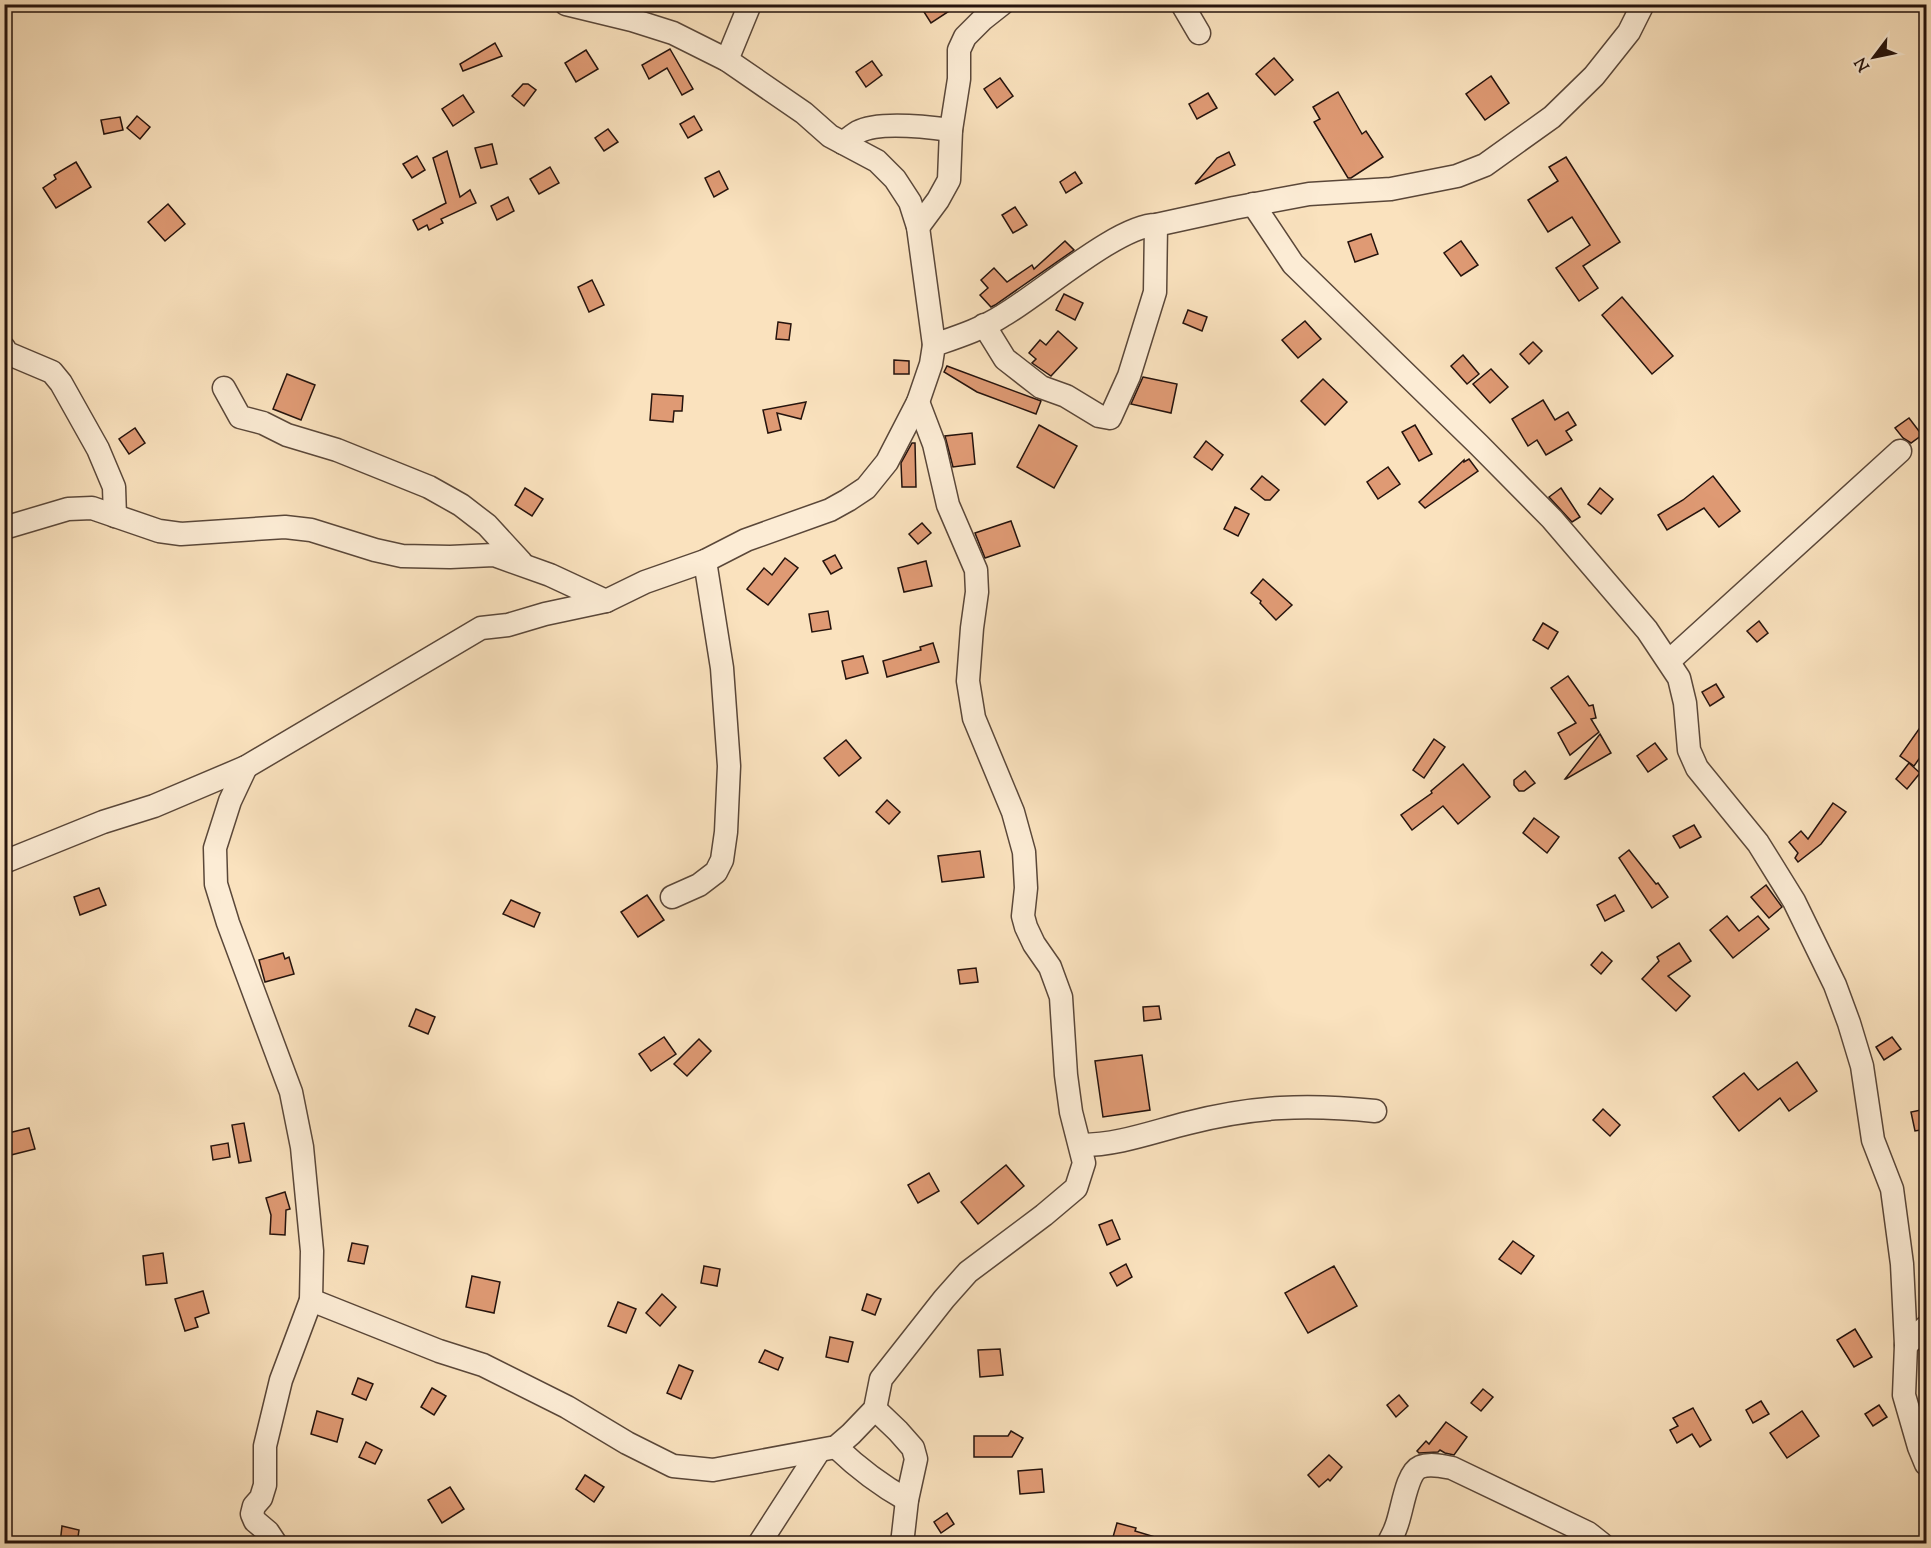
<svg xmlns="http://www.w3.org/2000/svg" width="1931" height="1548" viewBox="0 0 1931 1548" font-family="'Sorts Mill Goudy',serif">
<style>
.building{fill:#df9a74;stroke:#25130d;stroke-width:1.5}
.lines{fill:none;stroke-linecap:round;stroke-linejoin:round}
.minor-casing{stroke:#5a4739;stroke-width:25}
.minor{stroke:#fcecd5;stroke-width:22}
</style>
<rect width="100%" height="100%" fill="#fae2be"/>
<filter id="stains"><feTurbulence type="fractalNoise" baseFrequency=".00333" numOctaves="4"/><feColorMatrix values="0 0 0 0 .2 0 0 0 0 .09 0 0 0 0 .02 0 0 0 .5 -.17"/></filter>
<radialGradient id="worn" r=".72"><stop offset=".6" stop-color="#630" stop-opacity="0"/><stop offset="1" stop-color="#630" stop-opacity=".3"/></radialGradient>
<g class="building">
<polygon points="919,4 960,4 931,23"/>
<polygon points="495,43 502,56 463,71 460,64"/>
<polygon points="670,49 693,89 682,95 667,68 649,79 642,65"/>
<polygon points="586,50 598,69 576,82 565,63"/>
<polygon points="1274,58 1293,80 1275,95 1256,74"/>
<polygon points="872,61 882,75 866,87 856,72"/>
<polygon points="1491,76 1509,103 1485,120 1466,94"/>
<polygon points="1000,78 1013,96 997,108 984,89"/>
<polygon points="523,84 528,84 536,90 524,106 512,96"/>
<polygon points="1338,92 1362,134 1366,131 1383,157 1351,178 1348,178 1314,122 1320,119 1313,107"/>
<polygon points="1208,93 1217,108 1197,119 1189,104"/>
<polygon points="463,95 474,112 453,126 442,109"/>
<polygon points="137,116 150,127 140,139 127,128"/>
<polygon points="694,116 702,130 688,138 680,124"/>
<polygon points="120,117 123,130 104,134 101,120"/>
<polygon points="608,129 618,142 604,151 595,138"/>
<polygon points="492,144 497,164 481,168 475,148"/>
<polygon points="447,151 460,197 470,190 476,203 441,219 443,223 429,230 427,225 418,230 413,220 446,203 433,158"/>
<polygon points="1229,152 1235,165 1195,184 1217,158"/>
<polygon points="417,156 425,170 412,178 403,164"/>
<polygon points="1566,157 1620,242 1583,266 1598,288 1579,301 1556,268 1590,245 1572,217 1548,232 1528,200 1558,181 1549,167"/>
<polygon points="76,162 91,187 56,208 43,188 56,179 54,175"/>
<polygon points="550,167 559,183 539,194 530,179"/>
<polygon points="719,171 728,189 714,197 705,178"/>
<polygon points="1075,172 1082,183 1066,193 1060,182"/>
<polygon points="508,197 514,211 497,220 491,206"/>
<polygon points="168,204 185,224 165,241 148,222"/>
<polygon points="1015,207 1027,225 1013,233 1002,215"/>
<polygon points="1371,234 1378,254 1355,262 1348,242"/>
<polygon points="1065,241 1074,250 995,305 991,307 980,295 988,288 981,280 994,268 1007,282 1032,265 1034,269"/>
<polygon points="1461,241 1478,265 1461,276 1444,253"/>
<polygon points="592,280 604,305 589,312 578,287"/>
<polygon points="1064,294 1083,303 1075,320 1056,310"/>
<polygon points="1622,297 1673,356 1652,374 1602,315"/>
<polygon points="1188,310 1207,317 1202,331 1183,323"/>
<polygon points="1305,321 1321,339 1298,358 1282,340"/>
<polygon points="778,322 791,324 789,340 776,339"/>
<polygon points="1058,331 1077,348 1051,376 1032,363 1036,359 1029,353 1040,340 1046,345"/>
<polygon points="1533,342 1542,351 1529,364 1520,354"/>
<polygon points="1463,355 1479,374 1467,384 1451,366"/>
<polygon points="894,360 909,361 909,374 894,374"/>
<polygon points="947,366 1041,401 1036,414 977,392 944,372"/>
<polygon points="1491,369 1508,387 1490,403 1473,384"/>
<polygon points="287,374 315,385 301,420 273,409"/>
<polygon points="1143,377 1177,384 1171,413 1131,404"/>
<polygon points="1323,379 1347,402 1325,425 1301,401"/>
<polygon points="652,394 683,396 682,411 674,411 673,422 650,420"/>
<polygon points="1543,400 1555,420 1568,412 1576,425 1566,431 1572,440 1546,455 1537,440 1528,446 1512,419"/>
<polygon points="806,402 801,419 777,413 781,430 768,433 763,410"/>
<polygon points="1909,418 1922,435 1911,443 1903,438 1895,428"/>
<polygon points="1039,425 1077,446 1054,488 1017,467"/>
<polygon points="1415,425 1432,454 1419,461 1402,432"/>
<polygon points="135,428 145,443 129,454 119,439"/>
<polygon points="972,433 975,464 953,467 945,436"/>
<polygon points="1206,441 1223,455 1212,470 1194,457"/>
<polygon points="912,443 915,443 916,487 902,487 901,463"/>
<polygon points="1469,459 1478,471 1425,508 1419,502 1464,460 1464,462"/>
<polygon points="1388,467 1400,484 1378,499 1367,482"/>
<polygon points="1262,476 1279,490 1270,500 1265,500 1251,489"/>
<polygon points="1713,476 1740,511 1719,527 1704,508 1667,530 1658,515 1683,500"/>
<polygon points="525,488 543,499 532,516 515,505"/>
<polygon points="1561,488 1580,517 1572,522 1549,497"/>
<polygon points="1600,488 1613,499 1601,514 1588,504"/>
<polygon points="1235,507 1249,514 1238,536 1224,529"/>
<polygon points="1011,521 1020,546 985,558 975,533"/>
<polygon points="922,523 931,533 918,544 909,534"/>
<polygon points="835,555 842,568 831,574 823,561"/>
<polygon points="785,558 798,568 768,605 747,589 764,568 772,575"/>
<polygon points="926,561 932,586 904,592 898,568"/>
<polygon points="1263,579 1292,605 1276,620 1260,603 1261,601 1251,593"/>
<polygon points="828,611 831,629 812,632 809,614"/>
<polygon points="1759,621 1768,633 1757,642 1747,631"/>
<polygon points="1543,623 1558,632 1548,649 1533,640"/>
<polygon points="933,643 939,662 887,677 883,661 921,650 920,647"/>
<polygon points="863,656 868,673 846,679 842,661"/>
<polygon points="1568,676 1589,706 1593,705 1596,718 1591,719 1599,732 1570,755 1558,733 1576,723 1551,688"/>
<polygon points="1716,684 1724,697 1710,706 1702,692"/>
<polygon points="1926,719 1926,749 1914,766 1900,756"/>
<polygon points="1600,734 1611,753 1566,779 1565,779"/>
<polygon points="1434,739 1445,747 1424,778 1413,770"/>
<polygon points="846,740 861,758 839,776 824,758"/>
<polygon points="1655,743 1667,759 1648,772 1637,756"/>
<polygon points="1909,763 1920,773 1907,789 1896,779"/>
<polygon points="1463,764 1490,797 1458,824 1443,806 1412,830 1401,815 1432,793 1431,791"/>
<polygon points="1525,771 1535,783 1524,791 1519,791 1514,785 1514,780"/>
<polygon points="887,800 900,812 889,824 876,812"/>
<polygon points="1833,803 1846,812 1821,844 1798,862 1795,858 1798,853 1789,842 1801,831 1808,839"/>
<polygon points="1534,818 1559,837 1547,853 1523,833"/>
<polygon points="1694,825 1701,837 1680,848 1673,836"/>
<polygon points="1629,850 1656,884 1658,883 1668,897 1652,908 1619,858"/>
<polygon points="980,851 984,877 942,882 938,856"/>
<polygon points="1766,885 1782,907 1769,918 1751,897"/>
<polygon points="99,888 106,905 80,915 74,897"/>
<polygon points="647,895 664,920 638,937 621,912"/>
<polygon points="1615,895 1624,911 1605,921 1597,905"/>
<polygon points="511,900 540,913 534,927 503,914"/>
<polygon points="1727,916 1739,931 1758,916 1769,929 1733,958 1710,930"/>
<polygon points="1679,943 1691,961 1668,976 1690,996 1676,1011 1642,979 1659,961 1657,957"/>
<polygon points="1602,952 1612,961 1601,974 1591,965"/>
<polygon points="283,953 285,959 289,957 294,974 265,982 259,960"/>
<polygon points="976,968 978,982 960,984 958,970"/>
<polygon points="1159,1006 1161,1019 1144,1021 1143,1007"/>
<polygon points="416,1009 435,1017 428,1034 409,1026"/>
<polygon points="664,1037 676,1054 651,1071 639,1054"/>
<polygon points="1892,1037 1901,1049 1884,1060 1876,1047"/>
<polygon points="699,1039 711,1051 687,1076 674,1064"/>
<polygon points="1142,1055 1150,1110 1103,1117 1095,1061"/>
<polygon points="1797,1062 1817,1091 1789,1111 1780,1098 1739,1131 1713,1097 1744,1073 1758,1090"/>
<polygon points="1603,1109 1620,1125 1610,1136 1593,1120"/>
<polygon points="1926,1109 1926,1129 1915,1131 1911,1112"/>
<polygon points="244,1123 251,1161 239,1163 232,1125"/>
<polygon points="29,1128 35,1149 7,1156 4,1134"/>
<polygon points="228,1143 230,1157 213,1160 211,1146"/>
<polygon points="1006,1165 1024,1186 978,1224 961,1202"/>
<polygon points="929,1173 939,1191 918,1203 908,1185"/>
<polygon points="285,1192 290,1209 286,1210 285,1235 270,1234 271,1215 266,1198"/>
<polygon points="1112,1220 1120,1239 1107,1245 1099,1225"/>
<polygon points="1513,1241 1534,1256 1521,1274 1499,1259"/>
<polygon points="352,1243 368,1246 364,1264 348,1261"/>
<polygon points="163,1253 167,1283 146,1285 143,1256"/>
<polygon points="1126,1264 1132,1277 1117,1286 1110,1273"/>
<polygon points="704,1266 720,1269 717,1286 701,1283"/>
<polygon points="1334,1266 1357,1306 1308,1333 1285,1293"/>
<polygon points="472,1276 500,1282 494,1313 466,1307"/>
<polygon points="203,1291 209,1313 195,1318 198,1327 185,1331 175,1299"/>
<polygon points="662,1294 676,1307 660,1326 646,1313"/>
<polygon points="867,1294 881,1299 875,1315 862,1310"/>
<polygon points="618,1302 636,1309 626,1333 608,1326"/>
<polygon points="1855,1329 1872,1357 1854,1367 1837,1340"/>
<polygon points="830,1337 853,1342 848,1362 826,1357"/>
<polygon points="1000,1349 1003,1375 980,1377 978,1350"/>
<polygon points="765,1350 783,1358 778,1370 759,1362"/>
<polygon points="679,1365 693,1371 681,1399 667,1393"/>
<polygon points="358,1378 373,1384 366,1400 352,1394"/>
<polygon points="432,1388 446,1396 434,1415 421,1407"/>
<polygon points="1483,1389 1493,1397 1481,1411 1471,1403"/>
<polygon points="1399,1395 1408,1406 1396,1417 1387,1405"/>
<polygon points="1761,1401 1769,1414 1753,1423 1746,1410"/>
<polygon points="1879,1405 1887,1417 1873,1426 1865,1414"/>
<polygon points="1693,1408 1711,1440 1700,1447 1692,1434 1677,1443 1670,1430 1678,1426 1673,1418"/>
<polygon points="317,1411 343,1419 337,1442 311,1434"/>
<polygon points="1802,1411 1819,1436 1787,1458 1770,1433"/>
<polygon points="1446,1422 1467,1437 1454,1455 1445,1453 1440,1450 1438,1452 1419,1453 1417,1451 1426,1441 1429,1444"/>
<polygon points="1011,1431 1023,1438 1012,1457 974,1457 974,1436 1008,1436"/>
<polygon points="366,1442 382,1450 375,1464 359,1457"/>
<polygon points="1329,1455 1342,1467 1330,1481 1328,1479 1319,1487 1308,1475"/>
<polygon points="1042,1469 1044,1492 1020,1494 1018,1471"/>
<polygon points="585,1475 604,1487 594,1502 576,1489"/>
<polygon points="450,1487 464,1509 442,1523 428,1500"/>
<polygon points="947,1513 954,1524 941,1533 934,1522"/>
<polygon points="1117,1523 1136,1528 1135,1531 1165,1540 1165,1544 1111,1544"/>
<polygon points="62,1526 79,1530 77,1544 60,1544"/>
</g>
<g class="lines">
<defs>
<g id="minor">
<polyline points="566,4 632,20 673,33 727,60 804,113 830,136 877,161 895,179 910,202 918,227 934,345"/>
<polyline points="1182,4 1199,33"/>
<polyline points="727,60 750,4"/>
<path d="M843 143C848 139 853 135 858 132 878 121 929 127 951 130"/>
<polyline points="1253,204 1293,264 1479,445 1552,519 1647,630 1679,678 1685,703 1689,750 1697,768 1758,843 1794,901 1835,985 1849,1023 1862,1066 1873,1140 1892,1189 1902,1264 1906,1345 1904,1395 1919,1447 1926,1464"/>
<polyline points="918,227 938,200 949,180 951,130 959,79 959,50 965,37 983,19 1002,4"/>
<polyline points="984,325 1005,359 1041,387 1066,396 1099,416 1110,418 1129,376 1155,292 1156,225"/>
<polyline points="4,348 7,353 52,372 61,383 98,449 114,487 115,516"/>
<polyline points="224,388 240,417 263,423 287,435 337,450 429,487 461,505 487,525 521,562"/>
<polyline points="4,528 68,509 92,508 159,531 181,534 285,527 311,530 375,550 402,556 450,557 494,555 550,575 606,601"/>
<polyline points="1669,661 1900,451"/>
<polyline points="246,767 230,801 215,848 216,884 228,923 291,1092 302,1147 312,1251 311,1300 281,1380 265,1446 265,1485 261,1498 254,1506 252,1514 255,1521 268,1532 276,1544"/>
<path d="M4 862 103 822 154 806 246 767 481 628 508 625 545 614 606 601 645 582 705 561 746 540 830 510 848 500 866 488 887 462 918 402 931 364 934 345C957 337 982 329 1002 316 1039 295 1118 225 1156 225L1234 208 1309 194 1391 189 1457 176 1485 165 1552 117 1594 76 1629 32 1643 4"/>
<polyline points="672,897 699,885 716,872 722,860 726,832 729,766 722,668 705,561"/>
<path d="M1081 1145C1118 1145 1152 1132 1188 1123 1254 1106 1307 1104 1375 1111"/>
<polyline points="311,1300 439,1351 483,1365 567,1407 627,1443 673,1466 713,1470 836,1447 851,1434 875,1409 881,1379 944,1299 968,1272 1044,1215 1076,1188 1084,1163 1071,1112 1066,1075 1061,997 1050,967 1034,944 1026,927 1023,916 1026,888 1024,852 1013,812 974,718 968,681 972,628 977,592 976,570 948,505 934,444 918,402"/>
<polyline points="1906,1345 1926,1327"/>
<polyline points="875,1409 898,1431 913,1448 916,1459 907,1500 902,1544"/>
<path d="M836 1447C858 1468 880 1485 907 1500"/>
<polyline points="759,1544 819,1451"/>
<path d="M1388 1544C1391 1538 1394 1533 1396 1527 1402 1513 1406 1473 1420 1467 1430 1463 1442 1466 1452 1468L1588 1533 1602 1544"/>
</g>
</defs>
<use href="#minor" class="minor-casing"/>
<use href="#minor" class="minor"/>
</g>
<rect width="1931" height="1548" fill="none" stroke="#fae2be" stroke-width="24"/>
<rect x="6" y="6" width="1919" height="1536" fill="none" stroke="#25130d" stroke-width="3"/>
<rect x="12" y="12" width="1907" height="1524" fill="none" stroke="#25130d" stroke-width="1.5"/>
<g transform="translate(1874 57) rotate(238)" stroke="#fcecd5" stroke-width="4.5" paint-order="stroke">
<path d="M0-4.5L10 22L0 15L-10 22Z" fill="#25130d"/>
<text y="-9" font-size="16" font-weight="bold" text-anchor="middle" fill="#25130d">N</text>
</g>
<rect width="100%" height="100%" filter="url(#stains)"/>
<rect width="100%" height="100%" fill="url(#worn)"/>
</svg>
